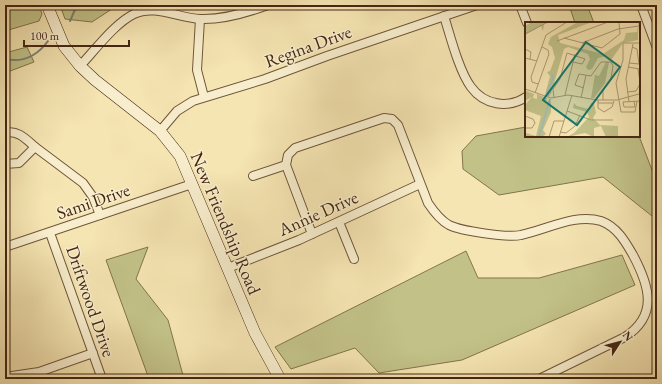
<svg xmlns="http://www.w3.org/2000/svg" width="662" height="384" viewBox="0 0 662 384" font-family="'EB Garamond',serif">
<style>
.green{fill:#c2c288;stroke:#83744e}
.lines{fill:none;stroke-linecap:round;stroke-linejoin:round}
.stream{stroke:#7b8175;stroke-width:2}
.street-casing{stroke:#70563b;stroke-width:10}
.secondary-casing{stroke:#442613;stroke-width:12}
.street{stroke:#f8eecd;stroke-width:8}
.secondary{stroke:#f8eecd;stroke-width:11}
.labels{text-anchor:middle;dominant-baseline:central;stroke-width:3;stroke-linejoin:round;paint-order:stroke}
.street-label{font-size:18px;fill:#442613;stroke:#f8eecd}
.inset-river{fill:none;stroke:#a0bdb7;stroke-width:2}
.inset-road{fill:none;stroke:#ae9972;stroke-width:1}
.view{fill:#0f766e;fill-opacity:0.15;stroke:#0f766e;stroke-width:2}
.inset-edge{fill:none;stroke:#442613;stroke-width:2}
</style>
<rect width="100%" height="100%" fill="#f5e5b2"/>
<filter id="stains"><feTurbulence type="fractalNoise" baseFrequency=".005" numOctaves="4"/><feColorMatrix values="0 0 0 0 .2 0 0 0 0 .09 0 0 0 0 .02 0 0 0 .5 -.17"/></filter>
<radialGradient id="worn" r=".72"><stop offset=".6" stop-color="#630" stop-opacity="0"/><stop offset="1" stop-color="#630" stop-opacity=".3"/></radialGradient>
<g class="green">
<polygon points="5,5 39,5 42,14 39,21 5,31"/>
<polygon points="60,5 118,5 92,22 65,19"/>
<polygon points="569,5 587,5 594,23 575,23"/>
<polygon points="27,47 34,62 5,73 5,53"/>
<polygon points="526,127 526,136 639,136 657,183 657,220 603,177 499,195 463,169 462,151 476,136"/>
<polygon points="148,247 136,279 168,320 184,379 149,379 106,260"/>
<polygon points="466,251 478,278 539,278 622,255 635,285 462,360 379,373 355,348 291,369 275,347"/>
</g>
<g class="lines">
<g class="stream">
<polyline points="70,21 77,5"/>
<path d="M5 59C23 63 37 56 48 41"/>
</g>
<defs>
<g id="street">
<polyline points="520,5 527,23"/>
<polyline points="641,5 657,48"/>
<path d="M444 16C450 35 459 71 471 87 484 105 508 109 526 97"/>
<polyline points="200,19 197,70 204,97"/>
<path d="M80 66C95 50 115 23 134 14 155 4 178 18 200 19 223 20 246 13 268 5"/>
<polyline points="160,131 177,111 193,101 265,79 327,56 477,5"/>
<path d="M5 133C17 129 27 140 35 147L19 163 5 164"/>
<polyline points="35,147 83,183 93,197 100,215"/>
<polyline points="253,176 286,165"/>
<polyline points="339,222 354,259"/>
<polyline points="50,233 102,379"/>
<path d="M312 234 286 165 288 155 295 148 384 118 392 119 398 125 428 203C434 212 440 220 449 225 461 231 508 238 521 235 546 230 575 213 601 221 617 227 625 241 633 255 649 285 659 315 625 337L539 379"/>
<polyline points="5,247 192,184"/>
<polyline points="228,268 299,240 420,184"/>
<polyline points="5,377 39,372 93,353"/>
</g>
<polyline id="secondary" points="47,5 64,46 80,66 95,80 160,131 180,156 255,333 280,379"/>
</defs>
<use href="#street" class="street-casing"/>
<use href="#secondary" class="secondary-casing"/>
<use href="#street" class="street"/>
<use href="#secondary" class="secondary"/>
</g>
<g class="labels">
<g class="street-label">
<text transform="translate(308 46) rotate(-20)">Regina Drive</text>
<text transform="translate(93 201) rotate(-19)">Sami Drive</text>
<text transform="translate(318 213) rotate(-24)">Annie Drive</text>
<text transform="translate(226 223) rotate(67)">New Friendship Road</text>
<text transform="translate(91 301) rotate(71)">Driftwood Drive</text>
</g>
</g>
<g transform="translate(525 22)">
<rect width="115" height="115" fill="#f5e5b2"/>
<path d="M7 0H23L19 2 18 9 16 4 0 13V4ZM53 0H67L33 13 35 21 78 32 99 18 101 11 112 10 113 4V18L98 21 86 38 81 34 73 36 67 47 63 48 61 45 65 37 63 32 43 25 39 27 26 72 20 73 25 54 22 50 25 49 30 36 27 25 23 22 26 15ZM81 40H84L80 61 69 76H66L70 53 74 54ZM1 69 9 72 8 76 12 77V72L22 76 21 82 26 79V90L18 108 21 112 17 115H0L1 111 11 114 16 94 0 88V83L7 75 0 79ZM49 81 52 84 64 87 66 81 69 82 71 91 68 96 75 103 93 104V115H81L76 104 69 106V115L60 111 42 115 49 111 64 95 62 90 48 86Z" fill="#c2c288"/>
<path class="inset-river" d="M24 74 22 70 28 57 27 52M14 115 25 77"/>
<path class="inset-road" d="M114 0 115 25M0 12 23 0M39 16 77 26 95 12 94 0M32 19 83 0M57 21 93 7 114 4M0 27 6 30 5 37M0 36 12 39M104 41 114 42 112 27 107 25M103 45 115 47M113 47 115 60M13 62 7 60 6 55 21 13 42 0M59 66 50 63 54 52 66 54 76 40H86L88 44 86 56 78 68V78M0 67 26 76 43 73 72 78H92L114 72M102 70 111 69 115 62M10 71 24 32 23 28 17 25M40 73 50 32M29 76 28 67 35 57 42 31 60 37 57 42 48 40M56 76 61 53M73 78V86L79 90 87 85 89 79M112 79 110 90H96L91 61 98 38V21H115M98 80 99 85H110L109 79M98 80 115 79M104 80 101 57 108 22M73 81H88M42 89 66 98H88M0 94 8 97 10 101 7 106H0M35 110 41 111 50 104 55 93M24 115 29 99H39M34 115 47 73"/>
<path class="view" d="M61 20 95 45 52 103 18 78Z"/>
<rect width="115" height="115" class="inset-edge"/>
</g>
<rect width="662" height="384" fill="none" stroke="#f5e5b2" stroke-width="20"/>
<rect x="6" y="6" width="650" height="372" fill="none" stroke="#442613" stroke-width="2"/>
<rect x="10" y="10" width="642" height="364" fill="none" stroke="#442613"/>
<g transform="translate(620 342) rotate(54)" stroke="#f8eecd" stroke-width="3" paint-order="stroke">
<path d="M0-3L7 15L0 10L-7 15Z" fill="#442613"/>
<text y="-6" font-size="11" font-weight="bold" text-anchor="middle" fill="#442613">N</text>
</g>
<path d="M24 40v6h105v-6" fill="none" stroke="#442613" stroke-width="2"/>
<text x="30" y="40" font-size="12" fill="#442613" stroke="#f8eecd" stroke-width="3" paint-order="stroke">100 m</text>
<rect width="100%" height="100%" filter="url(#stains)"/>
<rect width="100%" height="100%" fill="url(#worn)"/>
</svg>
